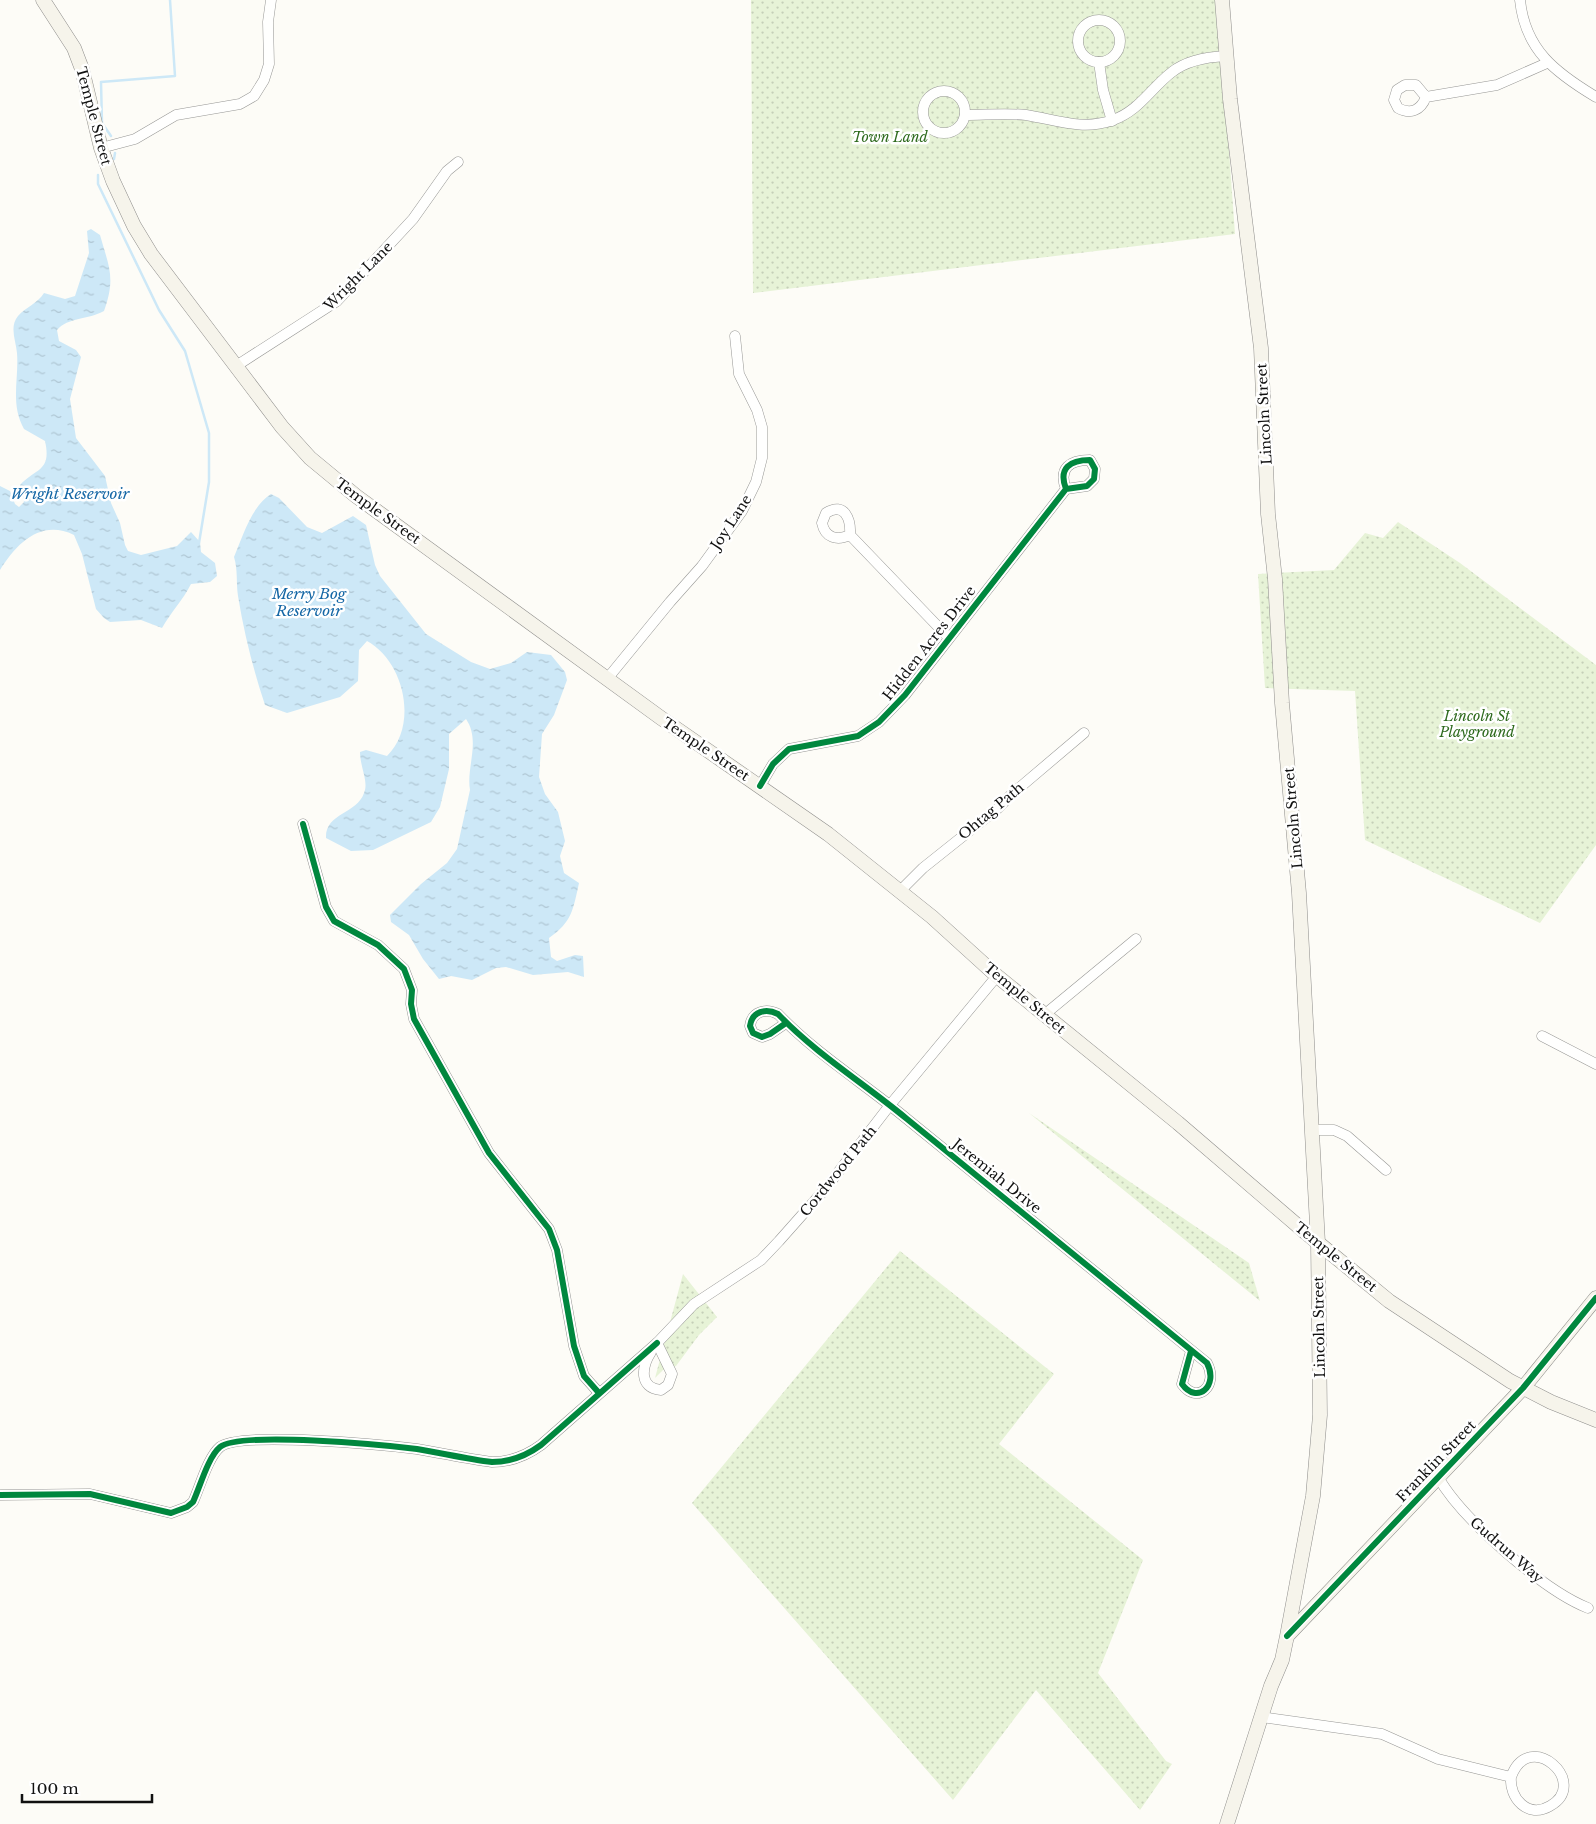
<svg xmlns="http://www.w3.org/2000/svg" width="1596" height="1824" viewBox="0 0 1596 1824" font-family="'Libre Baskerville',serif">
<style>
.park{fill:url(#park-dots)}
.water{fill:url(#water-ripples)}
.lines{fill:none;stroke-linecap:round;stroke-linejoin:round}
.stream{stroke:#cde8f7;stroke-width:2.5}
.street-casing{stroke:#979795;stroke-width:11}
.secondary-casing{stroke:#8e8d8b;stroke-width:15}
.street{stroke:#fffffe;stroke-width:10}
.secondary{stroke:#f6f4eb;stroke-width:14}
.cycleway-casing{stroke:#fff;stroke-width:9}
.cycleway{stroke:#00873e;stroke-width:6}
.labels{text-anchor:middle;dominant-baseline:central;stroke-width:5;stroke-linejoin:round;paint-order:stroke}
.street-label{font-size:14px;fill:#111;stroke:#fff}
.park-label{font-size:14px;font-style:italic;fill:#2f6b1f;stroke:#fff}
.water-label{font-size:15px;font-style:italic;fill:#1768a6;stroke:#fff}
</style>
<defs>
<pattern id="park-dots" width="8" height="8" patternUnits="userSpaceOnUse" patternTransform="scale(1.25)"><rect width="8" height="8" fill="#e7f3d7"/><path d="M2 2h.1M6 6h.1" fill="none" stroke="#c5cfb8" stroke-width="1.8" stroke-linecap="round"/></pattern>
<pattern id="water-ripples" width="26" height="14" patternUnits="userSpaceOnUse" patternTransform="scale(1.25)"><rect width="26" height="14" fill="#cde8f7"/><path d="M2 4q2-2 4 0t4 0M15 11q2-2 4 0t4 0" fill="none" stroke="#afc6d3"/></pattern>
</defs>
<rect width="100%" height="100%" fill="#fdfcf7"/>
<g class="park">
<polygon points="751,0 1218,0 1235,234 753,293"/>
<polygon points="1398,522 1460,563 1596,665 1596,845 1540,923 1365,840 1355,691 1265,688 1258,574 1334,570 1365,533 1383,538"/>
<polygon points="1029,1113 1249,1263 1260,1301"/>
<polygon points="900,1251 1054,1374 999,1444 1143,1560 1098,1673 1166,1761 1172,1764 1140,1810 1036,1690 953,1800 692,1503"/>
<polygon points="683,1274 717,1317 699,1335 676,1366 663,1370 655,1378"/>
</g>
<g class="water">
<path d="M91 229 100 235C109 267 116 278 104 311 88 320 68 317 57 330L59 341 76 350 81 357 70 399 76 438 105 476 111 503 120 523 125 545 128 551 141 555 177 546 191 532 200 542 201 552 215 563 217 576 210 582 191 584C183 600 171 612 162 628L141 620 110 622 104 618 96 609 82 554 74 535C41 519 17 543 0 570V486L10 491 15 504 19 507 24 502 20 485C35 468 52 472 45 441L24 429C10 404 19 380 17 353 16 341 9 327 18 316 26 307 38 303 44 293L65 299 75 296 89 253 87 231Z"/>
<path d="M271 494 279 498 307 527 322 533 353 516 366 525 375 565 380 576 426 634 471 662 490 669 511 663 527 652 551 655 565 672 567 680 554 715 542 734 539 777 545 794 558 812 565 841 560 856 564 873 579 883C573 910 572 922 549 938L551 957 557 961 575 955 583 956 584 977 568 972 533 975 506 967 496 968 472 980 451 976 439 979 423 959 409 935 391 922 390 915 421 884 447 863 457 849 470 790C466 767 481 741 466 719L449 734V769L440 807 431 822 373 850 351 851 326 838C325 813 357 814 364 793 369 782 360 767 360 752L366 750 387 756C419 725 404 661 367 641L359 650 358 681 340 697 287 713 265 705C253 669 244 633 238 596 236 582 238 570 234 557 243 536 251 507 271 494Z"/>
</g>
<g class="lines">
<g class="stream">
<polyline points="111,136 102,123 101,82 175,76 170,0"/>
<polyline points="114,159 115,153"/>
<polyline points="98,175 98,184 159,310 185,351 209,433 209,482 199,543"/>
</g>
<defs>
<g id="street">
<path d="M1520 0C1525 50 1556 73 1596 97"/>
<circle cx="1099" cy="41" r="21"/>
<polyline points="1099,62 1103,90 1112,121"/>
<circle cx="944" cy="112" r="21"/>
<path d="M1426 97C1421 110 1411 115 1398 108L1394 100 1397 90 1405 85H1416L1426 97 1497 85 1547 63"/>
<path d="M965 115C985 115 1006 113 1026 115 1057 120 1082 131 1113 120 1139 111 1151 88 1172 72 1187 60 1207 57 1226 56"/>
<polyline points="101,148 135,139 176,115 240,104 254,96 264,80 269,64 268,22 271,0"/>
<polyline points="236,366 337,301 413,219 447,171 458,162"/>
<path d="M850 535C851 520 845 501 826 513L822 523C825 538 837 541 850 535L949 638"/>
<polyline points="607,679 670,602 702,566 742,511 756,482 762,458 762,427 757,410 739,374 735,336"/>
<path d="M760 786 773 764 789 749 858 736 879 722 905 695 1066 489C1058 468 1070 460 1090 460L1095 469 1094 479 1087 486 1066 489"/>
<polyline points="303,824 326,907 334,921 378,945 404,969 412,990 411,1004 414,1019 489,1153 549,1229 557,1250 574,1346 584,1376 599,1393"/>
<polyline points="900,891 923,868 997,809 1012,794 1084,733"/>
<polyline points="1044,1015 1136,939"/>
<path d="M786 1023 770 1034 762 1037 753 1033 750 1026C752 1011 766 1008 778 1014 816 1054 865 1084 907 1119 1007 1201 1107 1282 1207 1363 1219 1386 1197 1405 1182 1384L1191 1351"/>
<polyline points="1542,1036 1596,1064"/>
<polyline points="1312,1130 1334,1130 1347,1136 1386,1170"/>
<path d="M651 1352C642 1366 638 1388 661 1390L668 1385 672 1374 657 1343 694 1304 761 1260 779 1241 826 1188 890 1105 997 976"/>
<path d="M1438 1477C1462 1519 1543 1590 1588 1608"/>
<path d="M0 1495 90 1494 171 1513 187 1507 193 1502C200 1487 208 1457 220 1447 240 1431 385 1445 417 1449 442 1453 467 1459 492 1462 511 1462 526 1456 541 1445L657 1343"/>
<path d="M1261 1717 1382 1734 1438 1759 1511 1777C1529 1727 1591 1783 1550 1806 1528 1819 1509 1798 1511 1777"/>
</g>
<g id="secondary">
<polyline points="43,0 74,48 82,69 101,148 113,181 134,226 151,254 282,427 310,458 356,496 661,718 828,834 932,917 997,976 1178,1123 1305,1232 1389,1301 1510,1381 1551,1402 1596,1420"/>
<polyline points="1222,0 1230,99 1261,348 1268,514 1275,579 1282,703 1299,893 1318,1243 1320,1415 1313,1496 1287,1636 1282,1660 1271,1686 1227,1824"/>
<polyline points="1288,1635 1523,1388 1596,1298"/>
</g>
</defs>
<use href="#street" class="street-casing"/>
<use href="#secondary" class="secondary-casing"/>
<use href="#street" class="street"/>
<use href="#secondary" class="secondary"/>
<defs>
<g id="cycleway">
<path d="M760 786 773 764 789 749 858 736 879 722 905 695 1066 489C1058 468 1070 460 1090 460L1095 469 1094 479 1087 486 1066 489"/>
<polyline points="303,824 326,907 334,921 378,945 404,969 412,990 411,1004 414,1019 489,1153 549,1229 557,1250 574,1346 584,1376 599,1393"/>
<path d="M786 1023 770 1034 762 1037 753 1033 750 1026C752 1011 766 1008 778 1014 816 1054 865 1084 907 1119 1007 1201 1107 1282 1207 1363 1219 1386 1197 1405 1182 1384L1191 1351"/>
<path d="M0 1495 90 1494 171 1513 187 1507 193 1502C200 1487 208 1457 220 1447 240 1431 385 1445 417 1449 442 1453 467 1459 492 1462 511 1462 526 1456 541 1445L657 1343"/>
<polyline points="1287,1636 1523,1388 1596,1298"/>
</g>
</defs>
<use href="#cycleway" class="cycleway-casing"/>
<use href="#cycleway" class="cycleway"/>
</g>
<g class="labels">
<g class="street-label">
<text transform="translate(94 116) rotate(75)">Temple Street</text>
<text transform="translate(358 276) rotate(-45)">Wright Lane</text>
<text transform="translate(1264 414) rotate(-93)">Lincoln Street</text>
<text transform="translate(378 511) rotate(36)">Temple Street</text>
<text transform="translate(731 522) rotate(-57)">Joy Lane</text>
<text transform="translate(929 643) rotate(-52)">Hidden Acres Drive</text>
<text transform="translate(706 749) rotate(34)">Temple Street</text>
<text transform="translate(991 811) rotate(-40)">Ohtag Path</text>
<text transform="translate(1293 818) rotate(-95)">Lincoln Street</text>
<text transform="translate(1025 998) rotate(40)">Temple Street</text>
<text transform="translate(838 1171) rotate(-51)">Cordwood Path</text>
<text transform="translate(997 1176) rotate(39)">Jeremiah Drive</text>
<text transform="translate(1336 1257) rotate(39)">Temple Street</text>
<text transform="translate(1319 1327) rotate(-91)">Lincoln Street</text>
<text transform="translate(1436 1461) rotate(-46)">Franklin Street</text>
<text transform="translate(1507 1550) rotate(41)">Gudrun Way</text>
</g>
<g class="park-label">
<text x="890" y="137">Town Land</text>
<text x="1477" y="716">Lincoln St<tspan x="1477" dy="16">Playground</tspan></text>
</g>
<g class="water-label">
<text x="70" y="493">Wright Reservoir</text>
<text x="309" y="593">Merry Bog<tspan x="309" dy="17">Reservoir</tspan></text>
</g>
</g>
<path d="M22 1794v8h130v-8" fill="none" stroke="#111111" stroke-width="2.5"/>
<text x="30" y="1794" font-size="15" fill="#111111" stroke="#ffffff" stroke-width="4" paint-order="stroke">100 m</text>
</svg>
